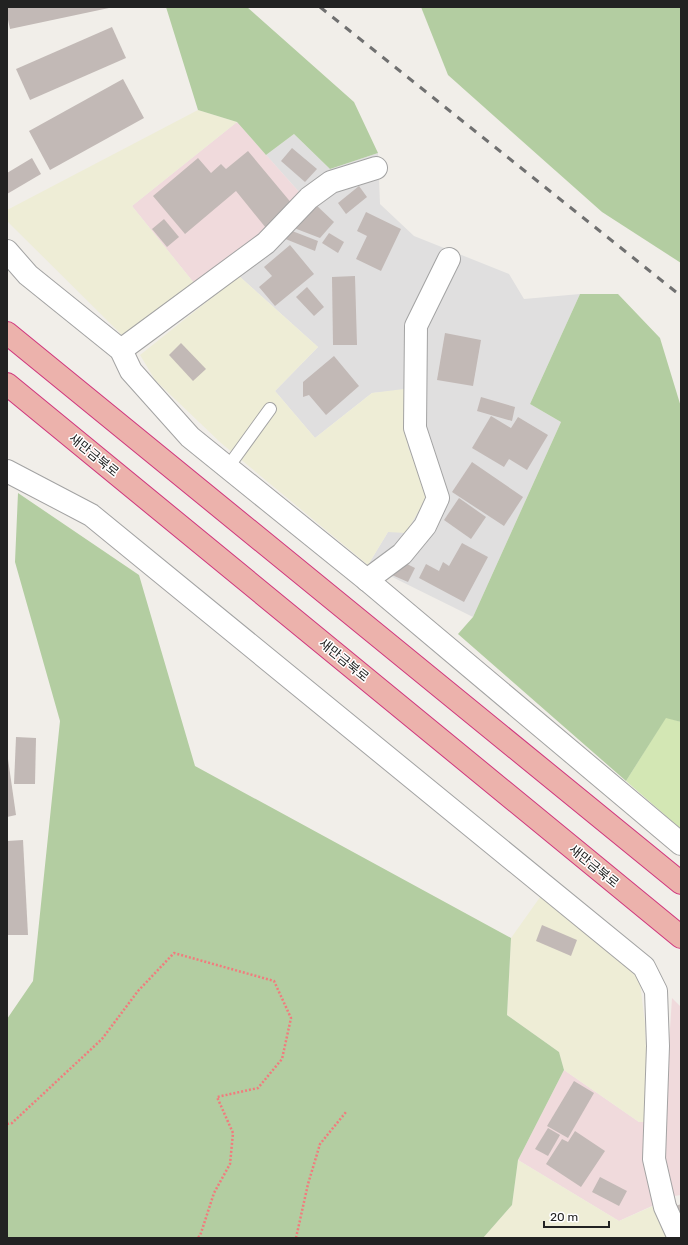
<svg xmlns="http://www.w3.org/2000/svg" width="688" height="1245" viewBox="0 0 688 1245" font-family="Rubik,'Noto Sans KR',sans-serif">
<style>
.residential{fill:#e0dfdf}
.commercial{fill:#f0dadc}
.farmland{fill:#eeedd6}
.grass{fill:#d3e7b4}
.forest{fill:#b3cda1}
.building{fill:#c2b9b6}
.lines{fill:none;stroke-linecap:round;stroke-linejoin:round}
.service-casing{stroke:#a3a3a3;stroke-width:14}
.minor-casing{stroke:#a3a3a3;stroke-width:24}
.trunk-casing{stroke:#d0367d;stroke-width:24}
.path{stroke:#f17b7d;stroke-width:2.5;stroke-dasharray:2 2;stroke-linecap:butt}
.service{stroke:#fff;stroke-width:12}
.minor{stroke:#fff;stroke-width:22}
.trunk{stroke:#ecb2ac;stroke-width:22}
.rail{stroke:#707070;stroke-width:3;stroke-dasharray:8 8;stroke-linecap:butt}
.labels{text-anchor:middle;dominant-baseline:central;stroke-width:3;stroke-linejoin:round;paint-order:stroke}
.street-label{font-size:13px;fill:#222;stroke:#fff}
</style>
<rect width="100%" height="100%" fill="#f1eee9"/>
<polygon class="residential" points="294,134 330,169 378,153 380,204 414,236 509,274 524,299 580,294 530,404 561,422 473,617 368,565 388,532 428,495 408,447 404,390 372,393 315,438 275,391 318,347 239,276 300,193 266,155"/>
<g class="commercial">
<polygon points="237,122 300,193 260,236 194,283 132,206"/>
<polygon points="672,998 681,1007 681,1195 674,1196 619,1221 518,1160 564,1070 639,1122 664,1121"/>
</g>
<g class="farmland">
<polygon points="198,110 237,122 132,206 194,283 122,335 7,221 7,210"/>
<polygon points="239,276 318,347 275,391 315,438 372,393 404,389 408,447 428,495 406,533 388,532 368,565 221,443 155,380 140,355"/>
<polygon points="543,893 639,974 645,1024 649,1122 639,1122 564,1070 559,1052 507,1015 511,938"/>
<polygon points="518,1160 619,1221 653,1206 667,1238 483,1238 512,1205"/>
</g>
<polygon class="grass" points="666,717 681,722 681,829 626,781"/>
<g class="forest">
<polygon points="166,7 247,7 354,102 378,153 330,169 294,134 266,155 237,122 198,110"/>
<polygon points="421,7 681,7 681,263 602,212 448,75"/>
<polygon points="580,294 618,294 660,338 681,407 681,722 666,718 626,781 458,634 473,617 561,422 530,404"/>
<polygon points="18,493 139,575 195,766 511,938 507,1015 559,1052 564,1070 518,1160 512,1205 483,1238 7,1238 7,1019 33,981 60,721 15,562"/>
</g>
<g class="building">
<polygon points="7,7 108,7 109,8 10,29 7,15"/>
<polygon points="112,27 126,58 30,100 16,69"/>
<polygon points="123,79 144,118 50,170 29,131"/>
<polygon points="292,148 317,169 305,182 281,161"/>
<polygon points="248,151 293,205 266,228 236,191 185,234 153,196 198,158 211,173 221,164 226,169"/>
<polygon points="32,158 41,174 7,194 7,173"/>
<polygon points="359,186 367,197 346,214 338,203"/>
<polygon points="315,204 334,222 320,238 294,228"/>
<polygon points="366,212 401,229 381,271 356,259 367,236 357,231"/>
<polygon points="164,219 179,237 167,247 152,229"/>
<polygon points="287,229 318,241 315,251 283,238"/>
<polygon points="329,233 344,242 338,253 322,243"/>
<polygon points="290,245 314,274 275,306 259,287 272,276 264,267"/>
<polygon points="355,276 357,345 333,345 332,277"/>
<polygon points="307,287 324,307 314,316 296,297"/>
<polygon points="445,333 481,340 473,386 437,380"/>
<polygon points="181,343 206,369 193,381 169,355"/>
<polygon points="334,356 359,386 326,415 309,395 303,397 303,382"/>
<polygon points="481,397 515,407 512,421 477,411"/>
<polygon points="491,416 511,428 518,417 548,435 527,470 509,459 504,467 472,448"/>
<polygon points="472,462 523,497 504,526 452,492"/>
<polygon points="459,498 486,517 471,539 444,520"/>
<polygon points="462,543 488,557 464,602 419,578 426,564 439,571 443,562 449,566"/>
<polygon points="399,560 415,568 408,582 392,575"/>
<polygon points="16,737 36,738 35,784 14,784"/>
<polygon points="7,752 16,815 7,817"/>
<polygon points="23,840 28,935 7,935 7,841"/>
<polygon points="542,925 577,940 571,956 536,941"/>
<polygon points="574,1081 594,1093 568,1138 547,1126"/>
<polygon points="548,1128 560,1135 548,1156 535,1149"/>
<polygon points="575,1131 605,1151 581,1187 546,1164 562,1139 568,1142"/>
<polygon points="600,1177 627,1191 619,1206 592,1192"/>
<polygon points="681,1204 681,1223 676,1206"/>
</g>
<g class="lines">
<defs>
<polyline id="service" points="228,467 270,409"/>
<g id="minor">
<polyline points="7,251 28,275 121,350 131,371 190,437 367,580 681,844"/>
<polyline points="121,350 266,243 309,198 331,182 376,168"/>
<polyline points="7,471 91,515 644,967 656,991 658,1046 654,1159 665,1207 679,1238"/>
<polyline points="367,580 402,554 425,526 438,498 415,428 416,326 449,259"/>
</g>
<g id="trunk">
<polyline points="7,333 681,883"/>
<polyline points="7,384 681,937"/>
</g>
</defs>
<use href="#service" class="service-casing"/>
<use href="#minor" class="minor-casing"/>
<use href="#trunk" class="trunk-casing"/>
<g class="path">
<polyline points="7,1124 12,1123 102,1039 138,991 174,953 274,981 291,1018 282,1059 258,1088 217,1097 233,1133 230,1164 214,1193 200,1236 197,1238"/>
<polyline points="296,1238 308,1184 320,1144 346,1112"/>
</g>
<use href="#service" class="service"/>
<use href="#minor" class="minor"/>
<use href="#trunk" class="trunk"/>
<polyline class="rail" points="320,7 681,296"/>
</g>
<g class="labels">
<g class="street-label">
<text transform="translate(94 455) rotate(39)">새만금북로</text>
<text transform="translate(344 660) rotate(39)">새만금북로</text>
<text transform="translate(594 866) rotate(39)">새만금북로</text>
</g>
</g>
<rect width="688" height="1245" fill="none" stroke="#222222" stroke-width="16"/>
<path d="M544 1221v6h65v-6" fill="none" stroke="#222222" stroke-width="2"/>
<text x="550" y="1221" font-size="12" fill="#222222" stroke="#ffffff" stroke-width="3" paint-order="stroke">20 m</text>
</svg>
